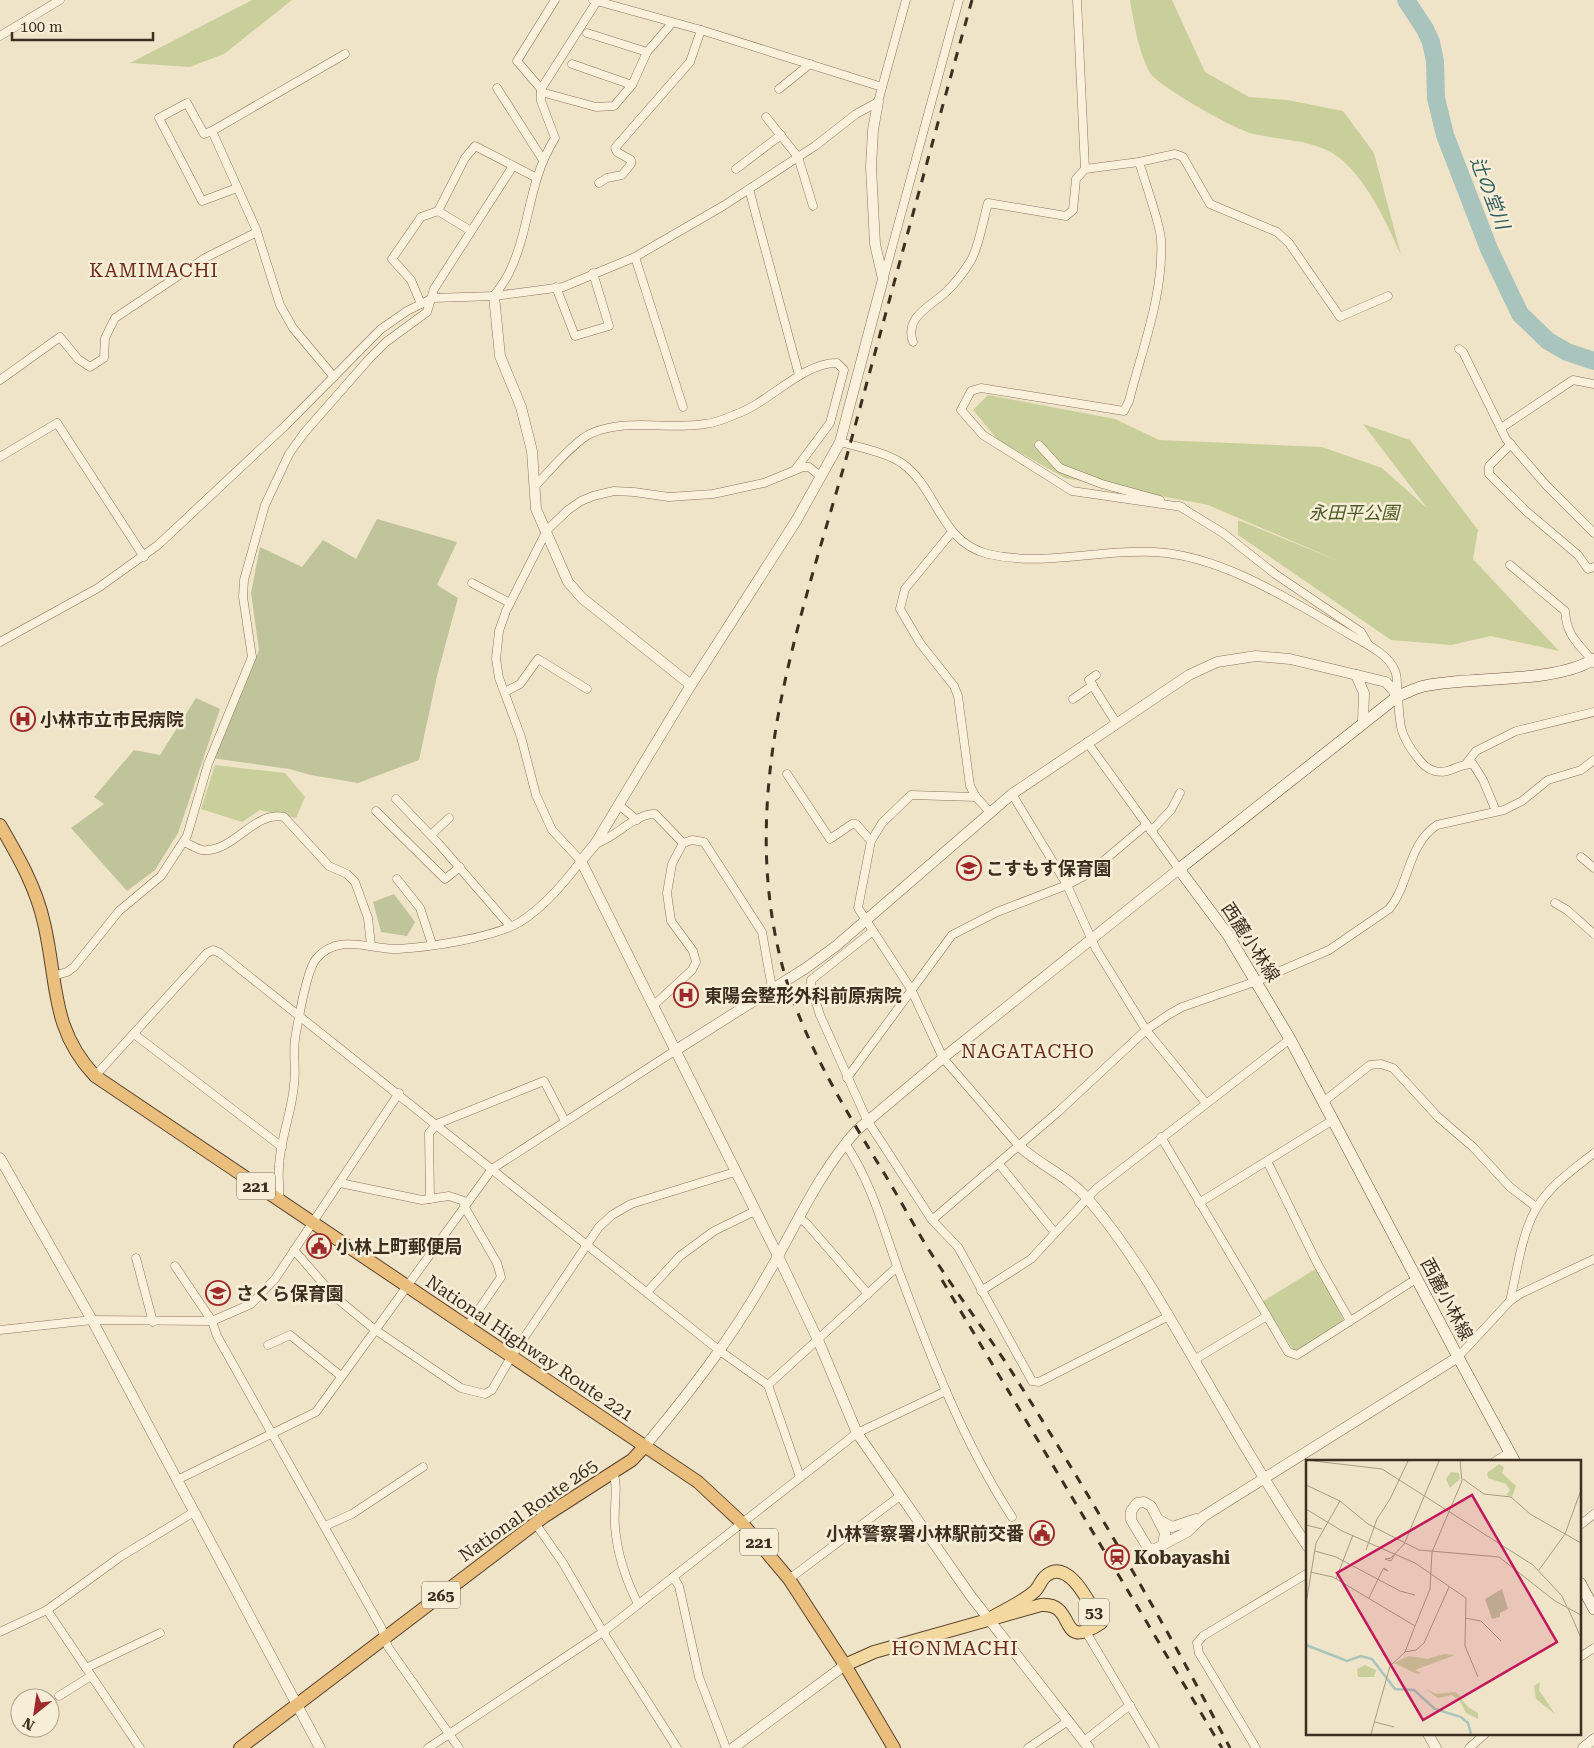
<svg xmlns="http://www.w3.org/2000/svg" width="1594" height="1748" viewBox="0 0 1594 1748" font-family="'Roboto Serif','Noto Sans JP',serif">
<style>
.green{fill:#c9cf9b}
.cemetery{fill:#bfc49a}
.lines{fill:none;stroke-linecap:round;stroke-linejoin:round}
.river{stroke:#a9c4bc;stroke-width:18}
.minor-casing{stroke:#8d765c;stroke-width:9}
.tertiary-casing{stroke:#8d765c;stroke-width:11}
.secondary-casing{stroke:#6f573f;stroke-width:12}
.primary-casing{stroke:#5b4430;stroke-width:14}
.trunk-casing{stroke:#5b4430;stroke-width:14}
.minor{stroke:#faf1dc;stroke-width:8}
.tertiary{stroke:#faf1dc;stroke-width:10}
.secondary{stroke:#faf1dc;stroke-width:11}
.primary{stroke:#f3d9a0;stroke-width:12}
.trunk{stroke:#eabe7c;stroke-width:12}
.rail{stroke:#3d2e20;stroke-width:3;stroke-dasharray:9 9;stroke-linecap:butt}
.labels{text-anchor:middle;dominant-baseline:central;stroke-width:5;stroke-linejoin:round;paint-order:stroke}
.shield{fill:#f7eed8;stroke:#756857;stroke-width:1}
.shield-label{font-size:16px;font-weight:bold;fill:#3d2e20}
.park-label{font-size:18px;font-style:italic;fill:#4d5a26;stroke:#f7eed8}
.poi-label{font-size:18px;font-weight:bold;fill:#3d2e20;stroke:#f7eed8;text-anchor:start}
.street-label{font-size:18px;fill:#3d2e20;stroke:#f7eed8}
.water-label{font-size:19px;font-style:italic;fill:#2f5d5a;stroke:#f7eed8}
.neighbourhood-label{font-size:19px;letter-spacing:1px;fill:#6b2e1e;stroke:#f7eed8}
.quarter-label{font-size:20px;letter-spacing:1px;fill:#6b2e1e;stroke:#f7eed8}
.inset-river{fill:none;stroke:#a9c4bc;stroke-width:2.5}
.inset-road{fill:none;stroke:#a89b85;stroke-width:1}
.view{fill:#c2185b;fill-opacity:0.15;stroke:#c2185b;stroke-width:2.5}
.inset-edge{fill:none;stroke:#3d2e20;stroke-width:2.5}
</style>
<rect width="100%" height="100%" fill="#f0e4c8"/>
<g class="green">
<polygon points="252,0 292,0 224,54 190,67 130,63"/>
<path d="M1130 0H1172L1205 72 1249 97 1287 100 1343 111 1374 153 1401 255C1386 222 1370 186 1343 161 1319 139 1284 141 1254 134 1237 131 1158 86 1150 73 1138 51 1134 24 1130 0Z"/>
<polygon points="988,395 1115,419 1159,440 1322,447 1382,468 1427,508 1363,424 1410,440 1478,530 1473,559 1559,651 1491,636 1451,645 1391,640 1238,535 1238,520 1341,562 1208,505 1065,478 998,440 973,410"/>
<polygon points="215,765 285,773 305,797 296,818 260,810 242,822 201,809"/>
<polygon points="1317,1268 1343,1319 1341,1323 1299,1350 1294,1351 1262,1302"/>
</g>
<g class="cemetery">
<polygon points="377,519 457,542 437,585 458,598 437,676 419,760 358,783 311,775 289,769 212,758 259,650 251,593 260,547 302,567 323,540 356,559"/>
<polygon points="196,698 220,709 178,833 155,870 127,891 71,828 104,804 94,797 134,750 160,755"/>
<polygon points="394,894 415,922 407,936 381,932 373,902"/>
</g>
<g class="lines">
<polyline class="river" points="1406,0 1425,29 1431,42 1435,61 1436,98 1445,135 1489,249 1520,314 1548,341 1567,352 1594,361"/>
<defs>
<g id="minor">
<polyline points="593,0 701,30 882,87"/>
<polyline points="1077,0 1085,169"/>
<polyline points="587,33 647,52"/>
<polyline points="0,36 60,0"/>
<polyline points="572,64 632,85"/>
<polyline points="497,88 543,160"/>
<polyline points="541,89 597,1"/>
<polyline points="779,89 810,64"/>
<polyline points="541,92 596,107 614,106 632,85 647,52 672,23"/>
<polyline points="766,117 798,157 813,206"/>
<polyline points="212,131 204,134 187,103 159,118 202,201 237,188"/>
<path d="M1139 162C1145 182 1159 220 1161 239 1164 294 1142 349 1129 401L1124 411 981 388 971 391 961 410 983 435 1072 491 1182 507"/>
<polyline points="736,169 781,135"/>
<polyline points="599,183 607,178 622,175 631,164 631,160 617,152 615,148 690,62 701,30"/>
<polyline points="749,189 799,375"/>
<polyline points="438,211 471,231"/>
<polyline points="635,257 683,407"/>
<polyline points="884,277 959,0"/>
<polyline points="556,287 575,336 609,326 593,273"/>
<path d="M494 296C499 289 505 281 509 273 531 228 527 183 555 138L541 101V89L517 61 555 0"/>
<polyline points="421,304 411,280 392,259 421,217 438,211 465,158 475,146 535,177"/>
<path d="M913 342C904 317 931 306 946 292 956 283 963 273 970 262 979 248 983 220 988 203L1066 216 1073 210 1076 179 1085 169 1139 162 1175 154 1183 157 1210 204 1277 232 1289 243 1340 317 1388 296"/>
<polyline points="1459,349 1463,352 1506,439 1546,485 1594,533"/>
<polyline points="334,377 293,328 280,305 256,229 212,131 345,54"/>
<polyline points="0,380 60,337 78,359 90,367 104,358 105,338 115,318 205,258 257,232"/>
<polyline points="1501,428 1573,380 1594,384"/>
<path d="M840 442C858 447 888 453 903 464 938 490 940 542 988 554 1042 567 1099 549 1154 552 1221 555 1292 601 1349 634 1364 643 1389 654 1395 671 1397 675 1397 682 1397 686 1401 719 1395 729 1417 757 1422 763 1426 769 1435 771 1449 775 1459 763 1473 764L1483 780 1496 811"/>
<polyline points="1511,444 1489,466 1489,474 1526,511 1578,555 1588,569 1594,567"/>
<polyline points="1039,445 1060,468 1102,484 1160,500"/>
<polyline points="0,457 57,423 144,557"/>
<path d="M534 487C547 474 576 439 592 433 628 418 668 430 705 424 714 423 725 419 734 415 768 404 803 362 837 363L844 370 830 423 795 470"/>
<polyline points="1179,506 1223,533 1275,574 1361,632 1368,644"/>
<polyline points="951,533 905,589 900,609 920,643 954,686 958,696 970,786 976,797 989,811"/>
<path d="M1510 565 1565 611C1567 638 1579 643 1594 663"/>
<polyline points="472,583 510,603"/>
<polyline points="0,642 98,588 158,545 285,426 381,329 407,311 433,298 494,296 563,287 635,257 723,206 815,146 856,114 878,102 906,0"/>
<polyline points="1096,675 1089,680 1117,724"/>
<polyline points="505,692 520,684 538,659 587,689"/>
<polyline points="1073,699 1093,685"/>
<polyline points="1087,742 1179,869"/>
<polyline points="1466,764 1476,751 1516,731 1594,712"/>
<polyline points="787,774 830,839 852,824 856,824 871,841"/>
<polyline points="1012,794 1067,885 1096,949 1146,1030 1205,1102"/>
<polyline points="976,797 911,795 882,823 871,841 858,908 911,989 943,1058 1019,1146"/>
<polyline points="396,799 439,844 510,926"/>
<polyline points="619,805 637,820"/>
<polyline points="376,811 445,879 460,867"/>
<polyline points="1151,831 1171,810 1180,793"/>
<polyline points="431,835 449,818"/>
<path d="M184 842C189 844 197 849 202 850 234 853 254 810 284 817L329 866 347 874 355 882 368 918 371 945"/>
<path d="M595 844C616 838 633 814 655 814L683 843"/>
<polyline points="1581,857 1594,868"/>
<polyline points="397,879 420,908 432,944"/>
<polyline points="1555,903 1567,910 1594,934"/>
<polyline points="873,931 811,980 811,987 820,1015 867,1120 932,1220 958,1247 1032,1381 1039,1382 1169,1316"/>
<polyline points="53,976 67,972 74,967 119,911 161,876 187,836 208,764 252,657 243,597 244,580 265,505 289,454 304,433 369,359 386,342 427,312 434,289 513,166"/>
<polyline points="654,1005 692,970 696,962 693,951 671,921 667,893 672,864 683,843 692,840 704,842 762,932 772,988"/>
<polyline points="134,1034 282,1147"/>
<polyline points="95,1076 207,953 213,950 220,953 720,1351 768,1385 800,1477"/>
<polyline points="847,1078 952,935 997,912 1067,885 1088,874 1146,825"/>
<polyline points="1323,1102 1370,1065 1381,1064 1393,1068 1438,1117 1473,1147 1510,1187 1536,1207"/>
<polyline points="1161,1137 1267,1316"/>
<path d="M845 1143C872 1184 882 1224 898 1269 930 1355 962 1440 1012 1517"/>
<polyline points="1267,1161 1317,1263 1350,1321"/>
<polyline points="999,1164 1055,1233"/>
<polyline points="340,1183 422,1200 449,1196 467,1202"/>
<polyline points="430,1199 429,1133 437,1124 544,1081 565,1121"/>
<path d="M279 1201C280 1189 278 1178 279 1167 280 1139 292 1112 294 1085 296 1070 293 1054 295 1039 298 1022 306 971 316 959 338 932 370 950 398 949 430 947 493 938 520 922 545 906 563 884 581 861L552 830 536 795 521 737 499 678 496 659 499 631 506 611 547 530 568 510 581 501 593 496 614 491 634 492 669 497 713 494 764 483 803 467H809L820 476"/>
<polyline points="1199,1203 1333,1120"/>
<polyline points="464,1206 497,1263 501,1277 467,1327"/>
<polyline points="800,1218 807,1224 868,1294"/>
<path d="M932 1220 1058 1112 1146 1030 1168 1015 1182 1007 1257 981 1329 950 1389 909C1410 884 1407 845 1437 825L1504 810 1522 801 1548 780 1581 770 1594 760"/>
<polyline points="294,1250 334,1296 374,1329 461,1388 485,1394 492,1390 511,1357 599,1227 612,1215 631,1204 735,1172"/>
<polyline points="136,1258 153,1322"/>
<polyline points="175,1266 212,1321 217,1336 382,1629 388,1647 459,1748"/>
<polyline points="981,1291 1031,1259 1096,1189 1290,1039"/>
<polyline points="647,1292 680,1256 714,1231 755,1211"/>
<path d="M1510 1301C1517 1272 1521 1235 1536 1209 1549 1186 1574 1169 1594 1153"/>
<polyline points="0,1330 92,1320 212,1321 251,1304 275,1279 399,1093"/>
<polyline points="268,1345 290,1335 341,1376"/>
<polyline points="1458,1357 1510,1301 1520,1294 1594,1259"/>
<polyline points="1194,1360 1267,1316 1288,1352 1297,1355 1416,1279"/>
<polyline points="768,1385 897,1267"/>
<polyline points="1494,1462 1510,1452"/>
<path d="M613 1473C619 1485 613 1511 615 1526 617 1554 626 1580 638 1604"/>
<polyline points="177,1480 316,1412 492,1169 676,1050"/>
<polyline points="535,1523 563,1563 603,1632 677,1748"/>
<polyline points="1580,1525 1594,1514"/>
<polyline points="325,1526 352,1514 423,1467"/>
<polyline points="673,1577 679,1586 699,1677 726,1748"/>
<polyline points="789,1579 900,1496"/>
<polyline points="47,1610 140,1748"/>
<polyline points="0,1632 47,1610 120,1557 194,1512"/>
<polyline points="1086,1632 1155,1748"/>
<polyline points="1580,1657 1594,1648"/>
<polyline points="86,1668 160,1633"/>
<polyline points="59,1696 91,1676"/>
<polyline points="1084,1741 1130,1705"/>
<polyline points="428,1748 603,1632 857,1433 946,1391"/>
<polyline points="1028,1748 1068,1721"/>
<polyline points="1256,1748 1199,1653 1197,1643 1203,1636 1308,1573"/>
<polyline points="1469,1748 1485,1734"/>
</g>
<g id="tertiary">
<polyline points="878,102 873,130 871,167 875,244 883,279 840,442 796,521 691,685 595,844 581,861 778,1256 818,1340 857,1433 970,1595 1089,1748"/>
<polyline points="494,296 500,356 521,407 532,451 536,509 568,582 582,598 691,685"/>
<polyline points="1356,675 1364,693 1363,722"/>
<polyline points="676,1050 806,968 836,946 1012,794 1189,675 1217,662 1256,656 1290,659 1386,682 1398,696"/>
<path d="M1019 1146C1041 1166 1068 1176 1088 1199 1131 1249 1163 1306 1196 1363 1232 1425 1268 1487 1308 1547"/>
<polyline points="0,1158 92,1320 320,1748"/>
<path d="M645 1446C689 1393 731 1339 765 1279 794 1230 818 1173 857 1130L943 1058 1179 869"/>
<polyline points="1159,1520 1172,1527 1196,1519"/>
<polyline points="1163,1544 1165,1533 1151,1506 1144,1502 1137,1503 1131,1511 1131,1520 1148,1548 1153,1550 1187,1532 1204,1516 1458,1357"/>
<polyline points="1428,1734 1436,1748"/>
<polyline points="733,1748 845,1665"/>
<polyline points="1583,1748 1594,1739"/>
</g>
<g id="secondary">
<path d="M1515 1462 1458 1357 1290 1039 1228 935 1179 869 1398 696C1407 693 1415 688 1424 686 1470 676 1555 684 1594 659"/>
<polyline points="1580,1583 1594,1609"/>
</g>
<path id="primary" d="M845 1665 874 1652 1041 1605C1078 1602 1056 1653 1101 1623 1091 1607 1070 1558 1047 1575 1041 1579 1040 1586 1035 1591 1023 1602 1004 1610 989 1619"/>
<g id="trunk">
<path d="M0 825C18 856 36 887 44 923 58 982 50 1028 95 1076L698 1482 742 1523 789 1579 845 1665 894 1748"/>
<polyline points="240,1748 545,1516 632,1460 645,1446"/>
</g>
</defs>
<use href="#minor" class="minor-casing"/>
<use href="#tertiary" class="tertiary-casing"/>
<use href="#secondary" class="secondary-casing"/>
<use href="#primary" class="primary-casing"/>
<use href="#trunk" class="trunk-casing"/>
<use href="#minor" class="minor"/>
<use href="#tertiary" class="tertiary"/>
<use href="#secondary" class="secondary"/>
<use href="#primary" class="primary"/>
<use href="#trunk" class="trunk"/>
<g class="rail">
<path d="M972 0C931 147 891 294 851 441 803 615 733 790 784 972 803 1039 840 1101 876 1160 893 1187 908 1215 924 1242 951 1286 982 1326 1010 1369 1088 1492 1162 1618 1230 1748"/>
<polyline points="942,1280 1222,1748"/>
</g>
</g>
<defs>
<symbol id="hospital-ring" viewBox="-11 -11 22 22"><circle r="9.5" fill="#f7eed8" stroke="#9e2a2b" stroke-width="1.5"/><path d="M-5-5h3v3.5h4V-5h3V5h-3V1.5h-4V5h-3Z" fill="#9e2a2b"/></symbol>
<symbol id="school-ring" viewBox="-11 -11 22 22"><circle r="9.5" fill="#f7eed8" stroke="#9e2a2b" stroke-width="1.5"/><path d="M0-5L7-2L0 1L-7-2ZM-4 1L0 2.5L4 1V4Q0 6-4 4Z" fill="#9e2a2b"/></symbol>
<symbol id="civic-ring" viewBox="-11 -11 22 22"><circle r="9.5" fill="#f7eed8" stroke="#9e2a2b" stroke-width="1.5"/><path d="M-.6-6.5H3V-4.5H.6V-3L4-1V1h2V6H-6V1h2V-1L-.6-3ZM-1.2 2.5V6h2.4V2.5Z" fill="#9e2a2b"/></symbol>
<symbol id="station-ring" viewBox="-11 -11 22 22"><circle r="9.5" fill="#f7eed8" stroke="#9e2a2b" stroke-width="1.5"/><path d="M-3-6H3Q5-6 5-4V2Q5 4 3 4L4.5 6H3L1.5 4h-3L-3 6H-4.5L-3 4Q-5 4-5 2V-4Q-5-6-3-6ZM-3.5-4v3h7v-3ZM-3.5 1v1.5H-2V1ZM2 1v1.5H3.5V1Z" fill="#9e2a2b"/></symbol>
</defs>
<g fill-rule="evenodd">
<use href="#hospital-ring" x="9" y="705" width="28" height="28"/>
<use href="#school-ring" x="955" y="854" width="28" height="28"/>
<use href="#hospital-ring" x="672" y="981" width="28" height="28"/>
<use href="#civic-ring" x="305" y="1232" width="28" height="28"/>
<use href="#school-ring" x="204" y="1279" width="28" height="28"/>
<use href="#civic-ring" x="1028" y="1519" width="28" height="28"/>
<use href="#station-ring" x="1103" y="1543" width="28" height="28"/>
</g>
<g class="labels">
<g class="shield">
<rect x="237" y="1172.5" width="38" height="27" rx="4"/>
<rect x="740" y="1528.5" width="38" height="27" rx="4"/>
<rect x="422" y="1581.5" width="38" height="27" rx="4"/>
<rect x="1079" y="1598.5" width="30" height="27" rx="4"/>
</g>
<g class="shield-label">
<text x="256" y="1186">221</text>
<text x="759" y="1542">221</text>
<text x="441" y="1595">265</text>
<text x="1094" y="1612">53</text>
</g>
<g class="park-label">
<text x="1354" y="512">永田平公園</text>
</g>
<g class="poi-label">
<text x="40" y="719">小林市立市民病院</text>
<text x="986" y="868">こすもす保育園</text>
<text x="704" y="995">東陽会整形外科前原病院</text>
<text x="336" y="1246">小林上町郵便局</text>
<text x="236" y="1293">さくら保育園</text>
<text x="1024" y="1533" text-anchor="end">小林警察署小林駅前交番</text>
<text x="1134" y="1557">Kobayashi</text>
</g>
<g class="street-label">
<text transform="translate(1251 942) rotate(57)">西麓小林線</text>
<text transform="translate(1447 1299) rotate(62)">西麓小林線</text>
<text transform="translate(530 1348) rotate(34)">National Highway Route 221</text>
<text transform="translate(528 1510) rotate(-35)">National Route 265</text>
</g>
<g class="water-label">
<text transform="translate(1490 193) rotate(69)">辻の堂川</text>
</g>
<g class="neighbourhood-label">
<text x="154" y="270">KAMIMACHI</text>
<text x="1028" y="1051">NAGATACHO</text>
</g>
<g class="quarter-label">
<text x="955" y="1648">HONMACHI</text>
</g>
</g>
<g transform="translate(1306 1460)">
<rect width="275" height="275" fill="#f0e4c8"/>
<path d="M193 4 198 7 196 13 210 26 206 37 200 35 204 30 200 24 182 18 181 13ZM145 12 153 13 154 19 144 28 140 19ZM138 194 149 195 109 210 115 213 111 214 88 203 103 196 122 199ZM59 205 70 210 68 217H52L51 209ZM234 222 233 230 249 254 230 239 228 226ZM120 229 130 234 150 232 162 247 172 253V259L160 253 154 241 146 235 132 238Z" fill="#c9cf9b"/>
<path d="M196 129 202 149 194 153V157L186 159 179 139Z" fill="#bfc49a"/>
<path class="inset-river" d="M0 185 41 201 55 196 66 199 89 229 108 230 129 249 155 257 162 263 165 274"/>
<path class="inset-road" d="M8 1 76 9 227 105 256 136 261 147M157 19 178 34 205 37 224 54 275 83M0 25 34 41 62 64 113 90 193 97 249 141 275 155M0 49 36 71 109 103 160 138 159 186 172 217M0 65 16 69M99 82 133 1M60 90 71 59 84 39 102 1M9 91 30 97 94 131 109 135M126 92 156 21 154 1M89 94 85 101 79 99 85 98 99 83M233 110 259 74 275 30M4 112 27 117 109 166 99 192 84 206 65 274M30 119 47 75M63 138 76 111 78 108 82 111 78 109M0 144 10 83 34 41M262 148 275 178M159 158 175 161 195 181M109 166 124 129 126 92M99 192 110 190 118 183 143 127M69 262 88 267"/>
<path class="view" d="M166 35 251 182 117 260 31 113Z"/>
<rect width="275" height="275" class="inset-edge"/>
</g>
<g transform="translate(35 1713) rotate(210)"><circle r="24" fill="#f7eed8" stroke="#ada18e"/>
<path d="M0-4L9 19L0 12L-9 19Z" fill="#9e2a2b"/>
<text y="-8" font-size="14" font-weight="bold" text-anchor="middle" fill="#3d2e20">N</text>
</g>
<path d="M12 32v8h141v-8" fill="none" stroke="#3d2e20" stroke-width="2.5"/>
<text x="20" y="32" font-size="15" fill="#3d2e20" stroke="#f7eed8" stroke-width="4" paint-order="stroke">100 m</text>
</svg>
